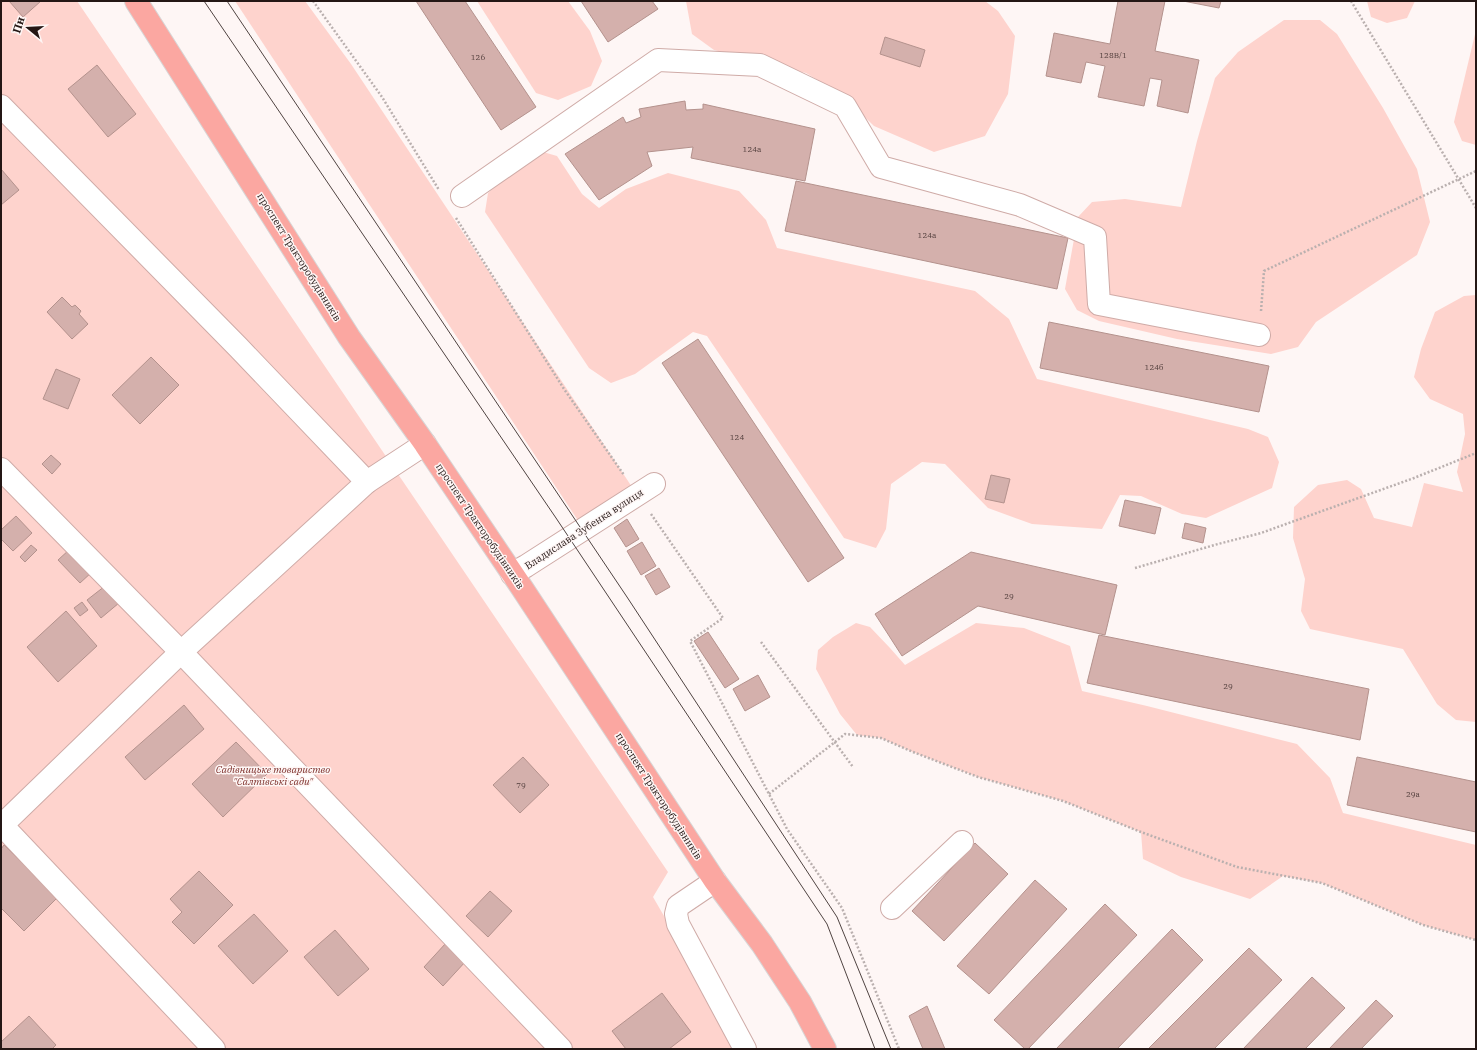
<svg xmlns="http://www.w3.org/2000/svg" width="1477" height="1050" viewBox="0 0 1477 1050" font-family="'IBM Plex Serif',serif">
<style>
.green{fill:#fed3cd}
.building{fill:#d4b0ac;stroke:#b4928d}
.lines{fill:none;stroke-linecap:round;stroke-linejoin:round}
.minor-casing{stroke:#cfaba7;stroke-width:24}
.major-casing{stroke:#d8d5d5;stroke-width:24}
.path{stroke:#bab0af;stroke-width:2.5;stroke-dasharray:2 2;stroke-linecap:butt}
.minor{stroke:#fff;stroke-width:22}
.major{stroke:#fba7a1;stroke-width:22}
.tram{stroke:#4f4341;stroke-width:1}
.labels{text-anchor:middle;dominant-baseline:central;stroke-width:3;stroke-linejoin:round;paint-order:stroke}
.number-label{font-size:8px;fill:#503d3b}
.street-label{font-size:10px;fill:#241715;stroke:#fef6f5}
.park-label{font-size:10px;font-style:italic;fill:#7d2f2a;stroke:#fef6f5}
</style>
<rect width="100%" height="100%" fill="#fef6f5"/>
<g class="green">
<polygon points="1,1 77,1 668,872 653,897 741,1049 1,1049"/>
<polygon points="235,1 305,1 351,64 632,487 579,522"/>
<polygon points="477,1 568,1 590,31 602,61 591,86 558,100 536,93"/>
<polygon points="686,1 985,1 998,11 1015,36 1008,94 985,136 934,152 874,126 841,94 806,73 714,50 692,34"/>
<polygon points="1367,1 1415,1 1407,18 1387,23 1371,17"/>
<polygon points="1284,20 1320,20 1337,34 1383,108 1417,169 1430,222 1417,255 1316,322 1298,347 1271,354 1177,339 1099,321 1077,310 1065,289 1078,217 1092,202 1125,199 1181,207 1197,141 1215,78 1238,52"/>
<polygon points="1476,30 1476,145 1462,141 1454,122"/>
<polygon points="543,152 557,156 582,194 599,208 626,189 668,173 739,191 766,220 777,248 975,291 1009,319 1037,379 1248,429 1268,437 1279,462 1272,488 1206,518 1182,514 1141,496 1120,495 1102,529 1032,524 988,508 945,464 922,462 891,484 886,529 876,548 844,538 707,336 693,332 635,374 611,383 589,368 485,212 488,193 516,168"/>
<polygon points="1476,295 1476,722 1456,720 1437,704 1403,649 1310,629 1301,611 1305,579 1293,538 1294,507 1318,485 1347,480 1361,489 1374,518 1412,527 1424,483 1463,492 1457,472 1465,434 1463,414 1430,399 1414,377 1421,349 1435,312 1464,296"/>
<polygon points="856,623 870,627 890,648 905,665 976,623 1024,628 1070,646 1082,691 1147,706 1297,744 1330,778 1343,813 1476,845 1476,940 1423,925 1322,883 1283,876 1250,899 1181,877 1143,859 1141,832 1063,801 978,777 913,752 881,738 857,735 840,714 816,669 818,650 833,637"/>
</g>
<g class="building">
<polygon points="9,1 41,1 23,17"/>
<polygon points="416,1 465,1 536,107 501,130"/>
<polygon points="581,1 652,1 658,9 608,42"/>
<polygon points="1118,1 1165,1 1155,51 1199,60 1188,113 1157,106 1162,80 1150,78 1144,106 1098,97 1105,66 1086,62 1081,83 1046,76 1054,33 1110,44"/>
<polygon points="1183,1 1221,1 1219,8"/>
<polygon points="885,37 925,50 920,67 880,54"/>
<polygon points="97,65 136,114 108,137 68,89"/>
<polygon points="685,101 686,110 703,109 703,104 815,129 805,181 691,158 693,147 647,152 652,166 599,200 565,154 623,117 626,123 641,117 639,109"/>
<polygon points="1,169 19,190 1,205"/>
<polygon points="796,181 1068,238 1057,289 785,231"/>
<polygon points="62,297 72,307 75,305 81,311 79,314 88,324 72,339 47,312"/>
<polygon points="1049,322 1269,366 1259,412 1040,368"/>
<polygon points="698,339 844,558 808,582 662,363"/>
<polygon points="151,357 179,385 140,424 112,395"/>
<polygon points="56,369 80,379 68,409 43,399"/>
<polygon points="51,455 61,464 52,474 42,464"/>
<polygon points="991,475 1010,479 1004,503 985,499"/>
<polygon points="1125,500 1161,508 1155,534 1119,526"/>
<polygon points="16,516 32,533 13,551 1,539 1,530"/>
<polygon points="627,519 639,539 626,547 614,528"/>
<polygon points="1185,523 1206,528 1203,543 1182,538"/>
<polygon points="642,542 656,566 641,575 627,551"/>
<polygon points="31,545 37,550 25,562 20,557"/>
<polygon points="70,549 92,572 80,583 58,560"/>
<polygon points="971,552 1117,585 1105,635 978,606 902,656 875,614"/>
<polygon points="659,568 670,587 656,595 645,576"/>
<polygon points="105,586 119,603 101,618 87,600"/>
<polygon points="82,602 88,610 80,616 74,608"/>
<polygon points="66,611 97,646 58,682 27,647"/>
<polygon points="708,632 739,679 725,688 694,641"/>
<polygon points="1099,635 1369,689 1360,740 1087,683"/>
<polygon points="758,675 770,697 745,711 733,689"/>
<polygon points="184,705 204,729 145,780 125,757"/>
<polygon points="236,742 267,774 223,817 192,784"/>
<polygon points="523,757 549,785 520,813 493,785"/>
<polygon points="1357,757 1476,782 1476,832 1347,805"/>
<polygon points="975,843 1008,874 944,941 912,911"/>
<polygon points="4,845 57,898 24,931 1,908 1,849"/>
<polygon points="199,871 233,905 194,944 172,922 182,912 170,899"/>
<polygon points="1035,880 1067,909 989,994 957,966"/>
<polygon points="490,891 512,911 488,937 466,916"/>
<polygon points="1105,904 1137,935 1028,1049 1025,1049 994,1020"/>
<polygon points="254,914 288,951 253,984 218,946"/>
<polygon points="1172,929 1203,960 1117,1049 1056,1049"/>
<polygon points="335,930 369,969 338,996 304,957"/>
<polygon points="446,943 466,961 443,986 424,967"/>
<polygon points="1249,948 1282,980 1214,1049 1148,1049"/>
<polygon points="1312,977 1345,1008 1305,1049 1243,1049"/>
<polygon points="662,993 691,1032 669,1049 626,1049 612,1031"/>
<polygon points="1376,1000 1393,1016 1361,1049 1329,1049"/>
<polygon points="927,1006 945,1049 923,1049 909,1016"/>
<polygon points="29,1016 56,1045 52,1049 1,1049 1,1042"/>
</g>
<g class="lines">
<defs>
<g id="minor">
<polyline points="1,106 238,347 367,482"/>
<polyline points="462,196 658,60 760,65 845,106 881,167 1020,205 1095,237 1099,304 1259,335"/>
<polyline points="1,469 181,652 561,1049"/>
<polyline points="512,574 526,566 654,484"/>
<polyline points="1,824 214,1049"/>
<polyline points="1,826 181,652 367,482 425,444"/>
<polyline points="715,881 678,906 676,914 678,924 745,1049"/>
<polyline points="892,908 962,842"/>
</g>
<polyline id="major" points="136,1 349,337 425,444 522,588 715,881 762,944 800,1002 825,1049"/>
</defs>
<use href="#minor" class="minor-casing"/>
<use href="#major" class="major-casing"/>
<g class="path">
<polyline points="313,1 382,97 439,190"/>
<polyline points="1351,1 1476,208"/>
<polyline points="456,218 564,389 624,475"/>
<polyline points="1261,311 1264,271 1476,171"/>
<polyline points="651,514 723,618 690,641 787,829 842,908 899,1049"/>
<polyline points="1135,568 1218,544 1261,533 1414,478 1476,453"/>
<polyline points="761,642 853,767"/>
<polyline points="769,794 845,734 881,738 913,752 978,777 1063,801 1141,832 1237,867 1322,883 1423,925 1476,940"/>
</g>
<use href="#minor" class="minor"/>
<use href="#major" class="major"/>
<g class="tram">
<polyline points="204,1 556,518 827,924 875,1049"/>
<polyline points="227,1 627,597 837,917 891,1049"/>
</g>
</g>
<g class="labels">
<g class="number-label">
<text x="1113" y="55">128В/1</text>
<text x="478" y="57">126</text>
<text x="752" y="149">124а</text>
<text x="927" y="235">124а</text>
<text x="1154" y="367">124б</text>
<text x="737" y="437">124</text>
<text x="1009" y="596">29</text>
<text x="1228" y="686">29</text>
<text x="521" y="785">79</text>
<text x="1413" y="794">29а</text>
</g>
<g class="street-label">
<text transform="translate(299 257) rotate(58)">проспект Тракторобудівників</text>
<text transform="translate(480 526) rotate(56)">проспект Тракторобудівників</text>
<text transform="translate(584 529) rotate(-33)">Владислава Зубенка вулиця</text>
<text transform="translate(659 796) rotate(57)">проспект Тракторобудівників</text>
</g>
<g class="park-label">
<text x="273" y="769">Садівницьке товариство<tspan x="273" dy="12">"Салтівські сади"</tspan></text>
</g>
</g>
<rect width="1477" height="1050" fill="none" stroke="#241715" stroke-width="4"/>
<g transform="translate(28 28) rotate(288)" stroke="#fef6f5" stroke-width="3" paint-order="stroke">
<path d="M0-3L7 15L0 10L-7 15Z" fill="#241715"/>
<text y="-6" font-size="11" font-weight="bold" text-anchor="middle" fill="#241715">Пн</text>
</g>
</svg>
